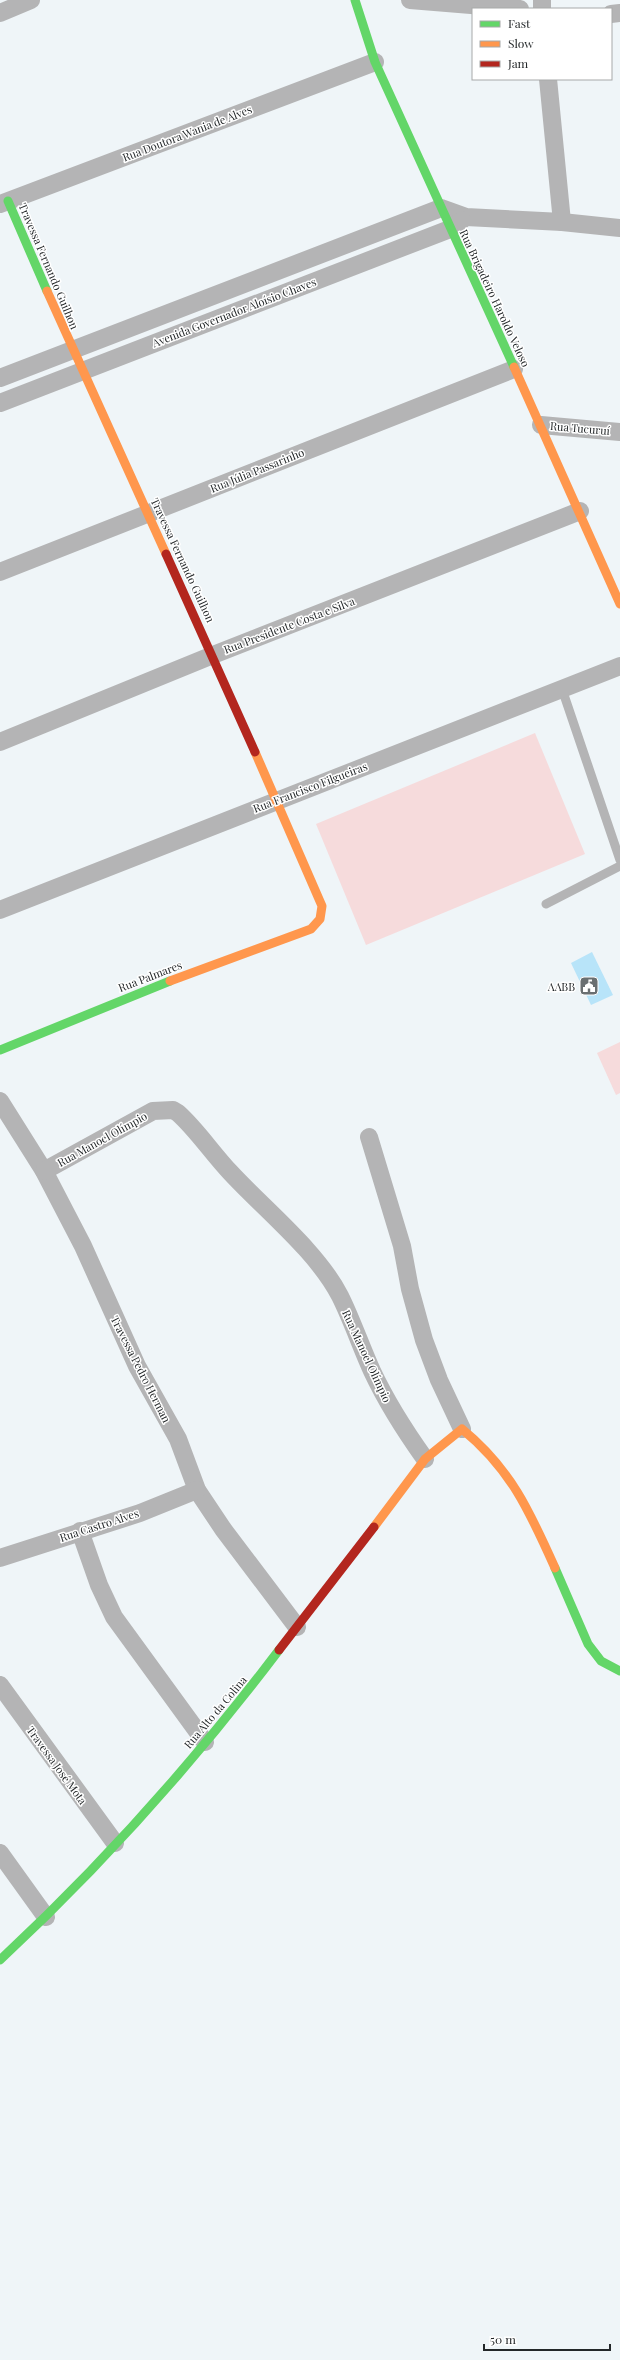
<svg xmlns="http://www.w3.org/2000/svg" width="620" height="2360" viewBox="0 0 620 2360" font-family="'Playfair Display',serif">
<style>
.green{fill:#f6dbdc}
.water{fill:#b8e4f9}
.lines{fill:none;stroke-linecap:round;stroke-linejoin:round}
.lane{stroke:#b4b4b5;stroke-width:9}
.street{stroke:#b4b4b5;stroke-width:18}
.fast{stroke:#63d668;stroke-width:9}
.slow{stroke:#ff974d;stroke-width:9}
.jam{stroke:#b3261e;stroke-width:9}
.labels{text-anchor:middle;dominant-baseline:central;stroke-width:3;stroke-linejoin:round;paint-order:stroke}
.street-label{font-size:11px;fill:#232729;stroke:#fff}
.poi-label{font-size:11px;fill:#232729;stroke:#fff;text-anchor:end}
</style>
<rect width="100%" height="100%" fill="#eff5f8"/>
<g class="green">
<polygon points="535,733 585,854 366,945 316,824"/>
<polygon points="620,1042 620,1093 616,1095 597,1053"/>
</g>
<polygon class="water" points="592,952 613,995 591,1005 571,963"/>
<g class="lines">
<g class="lane">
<polyline points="562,689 620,860"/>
<polyline points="546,904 620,866"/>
</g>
<g class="street">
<polyline points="410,0 520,9"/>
<polyline points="542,9 542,0"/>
<polyline points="0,13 31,0"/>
<polyline points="611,14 620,13"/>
<polyline points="548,79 562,222"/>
<polyline points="0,204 375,62"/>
<polyline points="0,378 441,208 466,217 562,222 620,228"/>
<polyline points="0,403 450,229 462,220"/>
<polyline points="541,425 620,432"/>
<polyline points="0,572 514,369"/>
<polyline points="0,742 213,655 580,511"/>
<polyline points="0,910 620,666"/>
<polyline points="0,1101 44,1171 83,1246 137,1366 178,1439 197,1490 223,1529 297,1627"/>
<polyline points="369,1137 402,1246 410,1289 424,1340 439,1380 462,1429"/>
<path d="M44 1171 153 1111 173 1110 178 1113C197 1130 212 1153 230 1172 264 1209 317 1251 340 1296 352 1320 361 1347 372 1371 387 1403 405 1431 425 1459"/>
<polyline points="80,1531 99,1585 114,1617 205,1742"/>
<polyline points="0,1558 140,1513 197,1490"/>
<polyline points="0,1685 115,1843"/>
<polyline points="0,1853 46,1917"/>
</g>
<g class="fast">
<polyline points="355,0 375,62 514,367"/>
<polyline points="8,201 47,291"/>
<polyline points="0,1050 170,981"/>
<polyline points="555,1568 588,1644 601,1661 620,1671"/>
<path d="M0 1960C102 1865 195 1761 279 1650"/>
</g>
<g class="slow">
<polyline points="47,291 166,554"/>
<polyline points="514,367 620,604"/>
<polyline points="170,981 311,929 320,919 322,906 255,752"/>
<path d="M374 1527 425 1459 462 1429C511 1469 530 1512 555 1568"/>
</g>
<g class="jam">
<polyline points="166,554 255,752"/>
<polyline points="279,1650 374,1527"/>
</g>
</g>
<defs>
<symbol id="civic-square" viewBox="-11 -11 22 22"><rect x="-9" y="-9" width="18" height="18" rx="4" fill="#6a6f71" stroke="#fff"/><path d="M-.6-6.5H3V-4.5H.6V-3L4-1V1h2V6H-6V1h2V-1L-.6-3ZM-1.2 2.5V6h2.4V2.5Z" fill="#fff"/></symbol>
</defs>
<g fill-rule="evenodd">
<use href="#civic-square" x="578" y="975" width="22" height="22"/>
</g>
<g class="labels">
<g class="street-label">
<text transform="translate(187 133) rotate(-21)">Rua Doutora Wania de Alves</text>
<text transform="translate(49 266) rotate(67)">Travessa Fernando Guilhon</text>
<text transform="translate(495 298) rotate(65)">Rua Brigadeiro Haroldo Veloso</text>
<text transform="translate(234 312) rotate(-21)">Avenida Governador Aloísio Chaves</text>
<text transform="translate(580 428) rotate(5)">Rua Tucuruí</text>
<text transform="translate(257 470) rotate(-22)">Rua Júlia Passarinho</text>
<text transform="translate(183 560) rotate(65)">Travessa Fernando Guilhon</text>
<text transform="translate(289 625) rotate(-21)">Rua Presidente Costa e Silva</text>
<text transform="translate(310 787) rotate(-21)">Rua Francisco Filgueiras</text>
<text transform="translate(150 976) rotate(-21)">Rua Palmares</text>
<text transform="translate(102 1139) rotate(-29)">Rua Manoel Olímpio</text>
<text transform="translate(367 1356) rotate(65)">Rua Manoel Olímpio</text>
<text transform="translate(141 1369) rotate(63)">Travessa Pedro Herman</text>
<text transform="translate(99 1525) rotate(-18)">Rua Castro Alves</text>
<text transform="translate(215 1712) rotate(-50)">Rua Alto da Colina</text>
<text transform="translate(57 1765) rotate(54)">Travessa José Mota</text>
</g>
<g class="poi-label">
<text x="575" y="986">AABB</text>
</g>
</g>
<rect x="472" y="8" width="140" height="72" fill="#ffffff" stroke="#a7a9a9"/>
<rect x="480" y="21" width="20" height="6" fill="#63d668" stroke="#a7a9a9"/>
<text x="508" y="28" font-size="12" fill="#232729">Fast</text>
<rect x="480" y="41" width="20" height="6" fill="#ff974d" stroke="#a7a9a9"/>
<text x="508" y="48" font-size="12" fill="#232729">Slow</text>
<rect x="480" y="61" width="20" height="6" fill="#b3261e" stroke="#a7a9a9"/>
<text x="508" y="68" font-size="12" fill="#232729">Jam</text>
<path d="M484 2344v6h126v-6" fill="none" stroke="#232729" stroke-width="2"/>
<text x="490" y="2344" font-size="12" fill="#232729" stroke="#ffffff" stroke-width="3" paint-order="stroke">50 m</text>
</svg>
